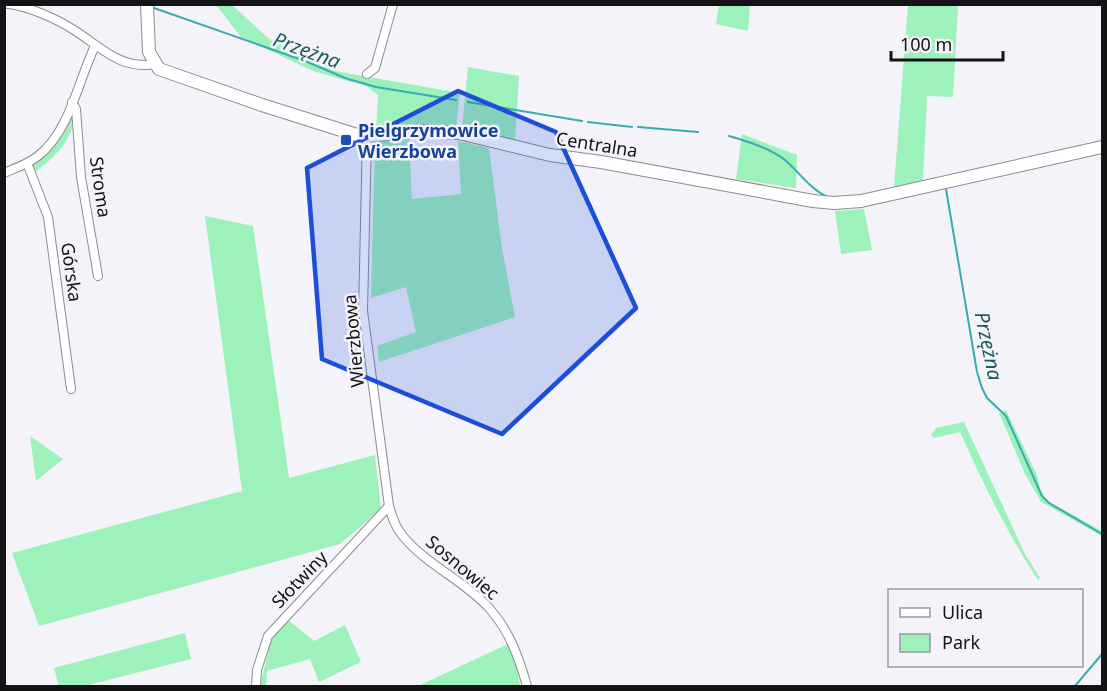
<svg xmlns="http://www.w3.org/2000/svg" width="1107" height="691" viewBox="0 0 1107 691" font-family="'Noto Sans',sans-serif">
<style>
.green{fill:#9df1ba}
.lines{fill:none;stroke-linecap:round;stroke-linejoin:round}
.stream{stroke:#38acaf;stroke-width:2}
.street-casing{stroke:#8c8b92;stroke-width:10}
.secondary-casing{stroke:#8c8b92;stroke-width:14}
.street{stroke:#fff;stroke-width:8}
.secondary{stroke:#fff;stroke-width:12}
.marked{fill:#1d4ed8;fill-opacity:0.2;stroke:#1d4ed8;stroke-width:4.5;stroke-linejoin:round}
.transit-dot{fill:#1a4fb4;stroke:#f4f3fa;stroke-width:2}
.labels{text-anchor:middle;dominant-baseline:central;stroke-width:5;stroke-linejoin:round;paint-order:stroke}
.transit-label{font-size:18px;font-weight:bold;fill:#164399;stroke:#f4f3fa;text-anchor:start}
.street-label{font-size:18px;fill:#141316;stroke:#f4f3fa}
.water-label{font-size:20px;font-style:italic;fill:#1d5c5e;stroke:#f4f3fa}
</style>
<rect width="100%" height="100%" fill="#f4f3fa"/>
<g class="green">
<polygon points="719,4 750,5 748,31 716,24"/>
<polygon points="216,5 232,5 268,38 335,71 460,93 456,129 376,130 378,95 366,86 313,71 241,37"/>
<polygon points="908,5 958,5 953,97 927,96 923,181 894,187"/>
<polygon points="468,67 519,76 515,142 462,130"/>
<path d="M72 110C79 137 53 158 34 173L31 164Z"/>
<polygon points="742,134 797,155 796,188 736,179"/>
<polygon points="409,138 412,199 461,194 458,141 489,148 502,248 515,317 379,362 377,346 416,332 406,287 371,298 375,142"/>
<polygon points="864,209 872,250 841,254 835,211"/>
<polygon points="205,216 253,226 289,478 375,455 381,509 340,544 39,626 12,553 242,491"/>
<polygon points="1006,410 1037,475 1040,489 1046,500 1102,531 1102,536 1041,502 1025,474 999,413"/>
<path d="M964 422 1025 554 1040 578 1038 580C1007 533 983 483 960 432L934 438 931 435 936 428Z"/>
<polygon points="30,436 63,459 36,481"/>
<polygon points="288,620 314,641 345,625 361,662 319,682 310,659 267,671 266,686 260,686 271,640"/>
<polygon points="185,633 191,659 84,686 59,686 54,668"/>
<polygon points="508,644 516,664 520,686 418,686"/>
</g>
<g class="lines">
<g class="stream">
<polyline points="154,8 305,61 345,78 376,87 456,100"/>
<polyline points="468,102 582,121"/>
<polyline points="588,122 632,127"/>
<polyline points="638,127 698,132"/>
<path d="M729 136C747 141 770 148 785 160 799 172 811 190 828 197"/>
<polyline points="946,189 977,372 982,388 987,398 1006,416 1042,496 1049,503 1102,534"/>
<polyline points="1075,686 1102,654"/>
</g>
<defs>
<g id="street">
<path d="M8 4C28 6 57 19 74 30 101 47 120 70 155 64"/>
<polyline points="367,74 375,68 393,4"/>
<polyline points="72,102 76,109 81,177 98,276"/>
<path d="M367 136 363 311 389 506C392 516 395 527 402 535 426 565 464 580 490 609 510 632 519 658 527 686"/>
<polyline points="27,163 48,217 71,389"/>
<path d="M4 173C16 168 28 164 38 156 70 131 78 81 95 46"/>
<polyline points="256,686 257,670 268,636 389,506"/>
</g>
<polyline id="secondary" points="147,4 149,52 159,69 262,105 357,135 367,136 422,131 459,133 550,155 601,162 813,201 834,203 861,201 1102,147"/>
</defs>
<use href="#street" class="street-casing"/>
<use href="#secondary" class="secondary-casing"/>
<use href="#street" class="street"/>
<use href="#secondary" class="secondary"/>
</g>
<path class="marked" d="M458 91 556 132 636 308 502 434 322 359 307 168Z"/>
<rect class="transit-dot" x="340" y="134" width="12" height="12" rx="3"/>
<g class="labels">
<g class="transit-label">
<text x="358" y="130">Pielgrzymowice<tspan x="358" dy="21">Wierzbowa</tspan></text>
</g>
<g class="street-label">
<text transform="translate(597 144) rotate(9)">Centralna</text>
<text transform="translate(101 187) rotate(82)">Stroma</text>
<text transform="translate(72 272) rotate(82)">Górska</text>
<text transform="translate(353 341) rotate(-95)">Wierzbowa</text>
<text transform="translate(463 567) rotate(40)">Sosnowiec</text>
<text transform="translate(299 579) rotate(-46)">Słotwiny</text>
</g>
<g class="water-label">
<text transform="translate(307 50) rotate(20)">Przężna</text>
<text transform="translate(989 346) rotate(78)">Przężna</text>
</g>
</g>
<rect width="1107" height="691" fill="none" stroke="#141316" stroke-width="12"/>
<rect x="888" y="589" width="195" height="78" fill="#f4f3fa" stroke="#9a999f" stroke-width="1.5"/>
<rect x="900" y="608" width="30" height="9" fill="#ffffff" stroke="#9a999f" stroke-width="1.5"/>
<text x="942" y="619" font-size="18" fill="#141316">Ulica</text>
<rect x="900" y="634" width="30" height="18" fill="#9df1ba" stroke="#9a999f" stroke-width="1.5"/>
<text x="942" y="649" font-size="18" fill="#141316">Park</text>
<path d="M891 51v9h112v-9" fill="none" stroke="#141316" stroke-width="3"/>
<text x="900" y="51" font-size="18" fill="#141316" stroke="#f4f3fa" stroke-width="4.5" paint-order="stroke">100 m</text>
</svg>
